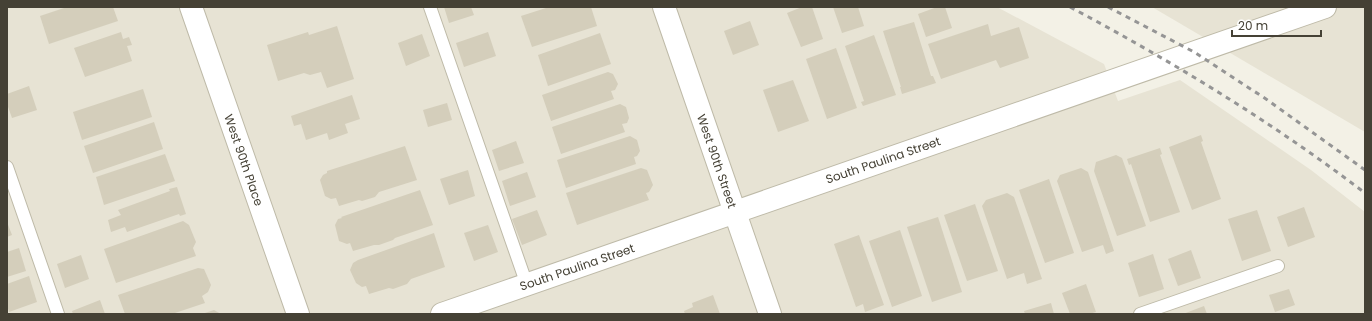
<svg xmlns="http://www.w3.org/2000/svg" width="1372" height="321" viewBox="0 0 1372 321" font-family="Poppins,sans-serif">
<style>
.residential{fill:#e7e3d4}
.building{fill:#d4cebb}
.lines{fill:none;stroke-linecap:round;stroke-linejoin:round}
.lane-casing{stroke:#bebaa8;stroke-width:14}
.street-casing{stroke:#bebaa8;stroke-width:24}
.lane{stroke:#fff;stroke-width:12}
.street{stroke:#fff;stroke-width:22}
.rail{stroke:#959595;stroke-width:3;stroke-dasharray:5 5;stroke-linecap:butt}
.labels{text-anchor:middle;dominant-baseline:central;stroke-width:3;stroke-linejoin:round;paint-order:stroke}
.street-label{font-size:12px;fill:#454135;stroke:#fff}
</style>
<rect width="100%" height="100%" fill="#f3f1e6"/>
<g class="residential">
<polygon points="7,7 997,7 1104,64 1118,101 1180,80 1311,170 1365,212 1365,314 7,314"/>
<polygon points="1152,7 1365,7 1365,132"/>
</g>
<g class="building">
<polygon points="67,7 113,7 118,21 49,44 40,16"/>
<polygon points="444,7 471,7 474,15 449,23"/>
<polygon points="549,7 591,7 597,26 532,47 521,16"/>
<polygon points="802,7 812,7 823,39 801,47 787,13"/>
<polygon points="833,7 858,7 864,26 842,33"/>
<polygon points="937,7 945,7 952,28 926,37 918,14"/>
<polygon points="750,21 759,45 733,55 724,31"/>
<polygon points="914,22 931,76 933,76 936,83 902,94 900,87 901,87 883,31"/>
<polygon points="988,24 991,36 1019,27 1029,58 1000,68 996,60 941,79 928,44"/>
<polygon points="337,26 354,79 327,88 321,72 310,75 304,73 278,81 267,45 308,32 309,35"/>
<polygon points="121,32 123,39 129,37 132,45 127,46 132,61 85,77 74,48"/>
<polygon points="488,32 496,56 464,67 456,43"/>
<polygon points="600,33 611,64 548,86 538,55"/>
<polygon points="422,34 430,56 406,66 398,43"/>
<polygon points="874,35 896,95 863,106 861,102 864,101 845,46"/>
<polygon points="836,48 857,108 827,119 806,59"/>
<polygon points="608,72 613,74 618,84 615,90 611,91 614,99 551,121 542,95"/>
<polygon points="793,80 809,121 778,132 763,90"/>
<polygon points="29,86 37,110 12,118 7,104 7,94"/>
<polygon points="143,89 152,117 82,140 73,112"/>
<polygon points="352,95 360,119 345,124 348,133 329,140 327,133 306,140 301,124 294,126 291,116"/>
<polygon points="447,103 452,120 428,127 423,110"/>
<polygon points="620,104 626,107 629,118 627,123 622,124 625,132 561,154 552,127"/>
<polygon points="154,122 163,149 93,173 84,146"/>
<polygon points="1201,135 1203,141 1201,142 1221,199 1192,210 1169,147"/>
<polygon points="630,136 637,140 640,151 637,156 634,157 636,164 566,188 557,160"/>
<polygon points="516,141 524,163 499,171 492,150"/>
<polygon points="405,146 417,180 379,192 375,197 362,201 359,200 339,206 336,198 331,199 325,196 320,180 323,175 327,173 327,171"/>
<polygon points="1160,148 1162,154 1160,155 1180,212 1150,222 1131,164 1129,165 1127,159"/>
<polygon points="165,154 175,181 104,205 96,177"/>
<polygon points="1116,155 1122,158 1146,226 1117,236 1094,171 1096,162"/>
<polygon points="641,168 647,170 653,185 649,192 646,193 649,200 577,225 566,193"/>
<polygon points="1081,168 1088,172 1114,251 1106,254 1103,245 1082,252 1057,181 1060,175"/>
<polygon points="468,170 475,196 449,205 440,179"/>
<polygon points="527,172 536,197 510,206 502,181"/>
<polygon points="1049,179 1074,253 1045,263 1019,190"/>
<polygon points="177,187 186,214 180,216 179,214 127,232 125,227 111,232 108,220 121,215 118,210 170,191 169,189"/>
<polygon points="420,190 433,225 395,238 393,240 379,245 374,245 353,251 350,243 347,244 339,241 335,225 338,219 342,218 341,217"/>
<polygon points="1007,193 1014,197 1042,279 1027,284 1024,273 1007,279 982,206 986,200"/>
<polygon points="975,204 998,271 967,281 944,215"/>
<polygon points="1304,207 1315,237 1288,247 1277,217"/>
<polygon points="537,210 547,235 522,245 512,219"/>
<polygon points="1257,210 1271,251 1242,261 1228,219"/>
<polygon points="938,217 962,292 932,302 907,227"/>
<polygon points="183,221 189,225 196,242 193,248 196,256 116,283 104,249"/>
<polygon points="7,222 12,235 7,237"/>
<polygon points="488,225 498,252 474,261 464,233"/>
<polygon points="900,230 922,296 892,307 869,241"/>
<polygon points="434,233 445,267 411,279 407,284 393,289 389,288 369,294 366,286 362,287 356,283 350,270 353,263 358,260"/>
<polygon points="859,235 884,305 865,312 863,304 856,307 834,244"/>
<polygon points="19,248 26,271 7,277 7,252"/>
<polygon points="1191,250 1201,278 1178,286 1168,259"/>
<polygon points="1153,254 1164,289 1139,297 1128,263"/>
<polygon points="81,255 89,279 65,288 57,264"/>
<polygon points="198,268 204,269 211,285 208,292 202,296 205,303 172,314 125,314 118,295"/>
<polygon points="29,276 37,302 9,312 7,305 7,284"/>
<polygon points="1086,284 1096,312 1089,314 1070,314 1062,293"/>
<polygon points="1289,289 1295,305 1275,312 1269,295"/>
<polygon points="713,295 720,314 685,314 684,311 693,307 692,303"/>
<polygon points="100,300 105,314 73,314 72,311"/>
<polygon points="1051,303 1054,314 1025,314 1024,311"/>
<polygon points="1204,306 1207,314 1183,314"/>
<polygon points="214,310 221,314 202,314"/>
</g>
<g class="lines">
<defs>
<g id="lane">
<polyline points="430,7 527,285"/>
<polyline points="7,167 58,314"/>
<polyline points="1140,314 1278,266"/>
</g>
<g id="street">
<polyline points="191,7 298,314"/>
<polyline points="664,7 770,314"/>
<polyline points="442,314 1325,7"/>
</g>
</defs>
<use href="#lane" class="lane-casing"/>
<use href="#street" class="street-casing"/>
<use href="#lane" class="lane"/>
<use href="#street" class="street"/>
<g class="rail">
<path d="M1070 7C1173 62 1272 122 1365 193"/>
<polyline points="1108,7 1194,52 1266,99 1365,170"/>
</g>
</g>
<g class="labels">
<g class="street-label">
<text transform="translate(244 160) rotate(71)">West 90th Place</text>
<text transform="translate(883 160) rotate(-19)">South Paulina Street</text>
<text transform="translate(717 161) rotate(71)">West 90th Street</text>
<text transform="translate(577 267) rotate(-19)">South Paulina Street</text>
</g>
</g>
<rect width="1372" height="321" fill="none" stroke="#454135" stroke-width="16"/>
<path d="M1232 30v6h89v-6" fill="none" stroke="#454135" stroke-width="2"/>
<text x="1238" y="30" font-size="12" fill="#454135" stroke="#ffffff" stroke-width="3" paint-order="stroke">20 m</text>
</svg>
